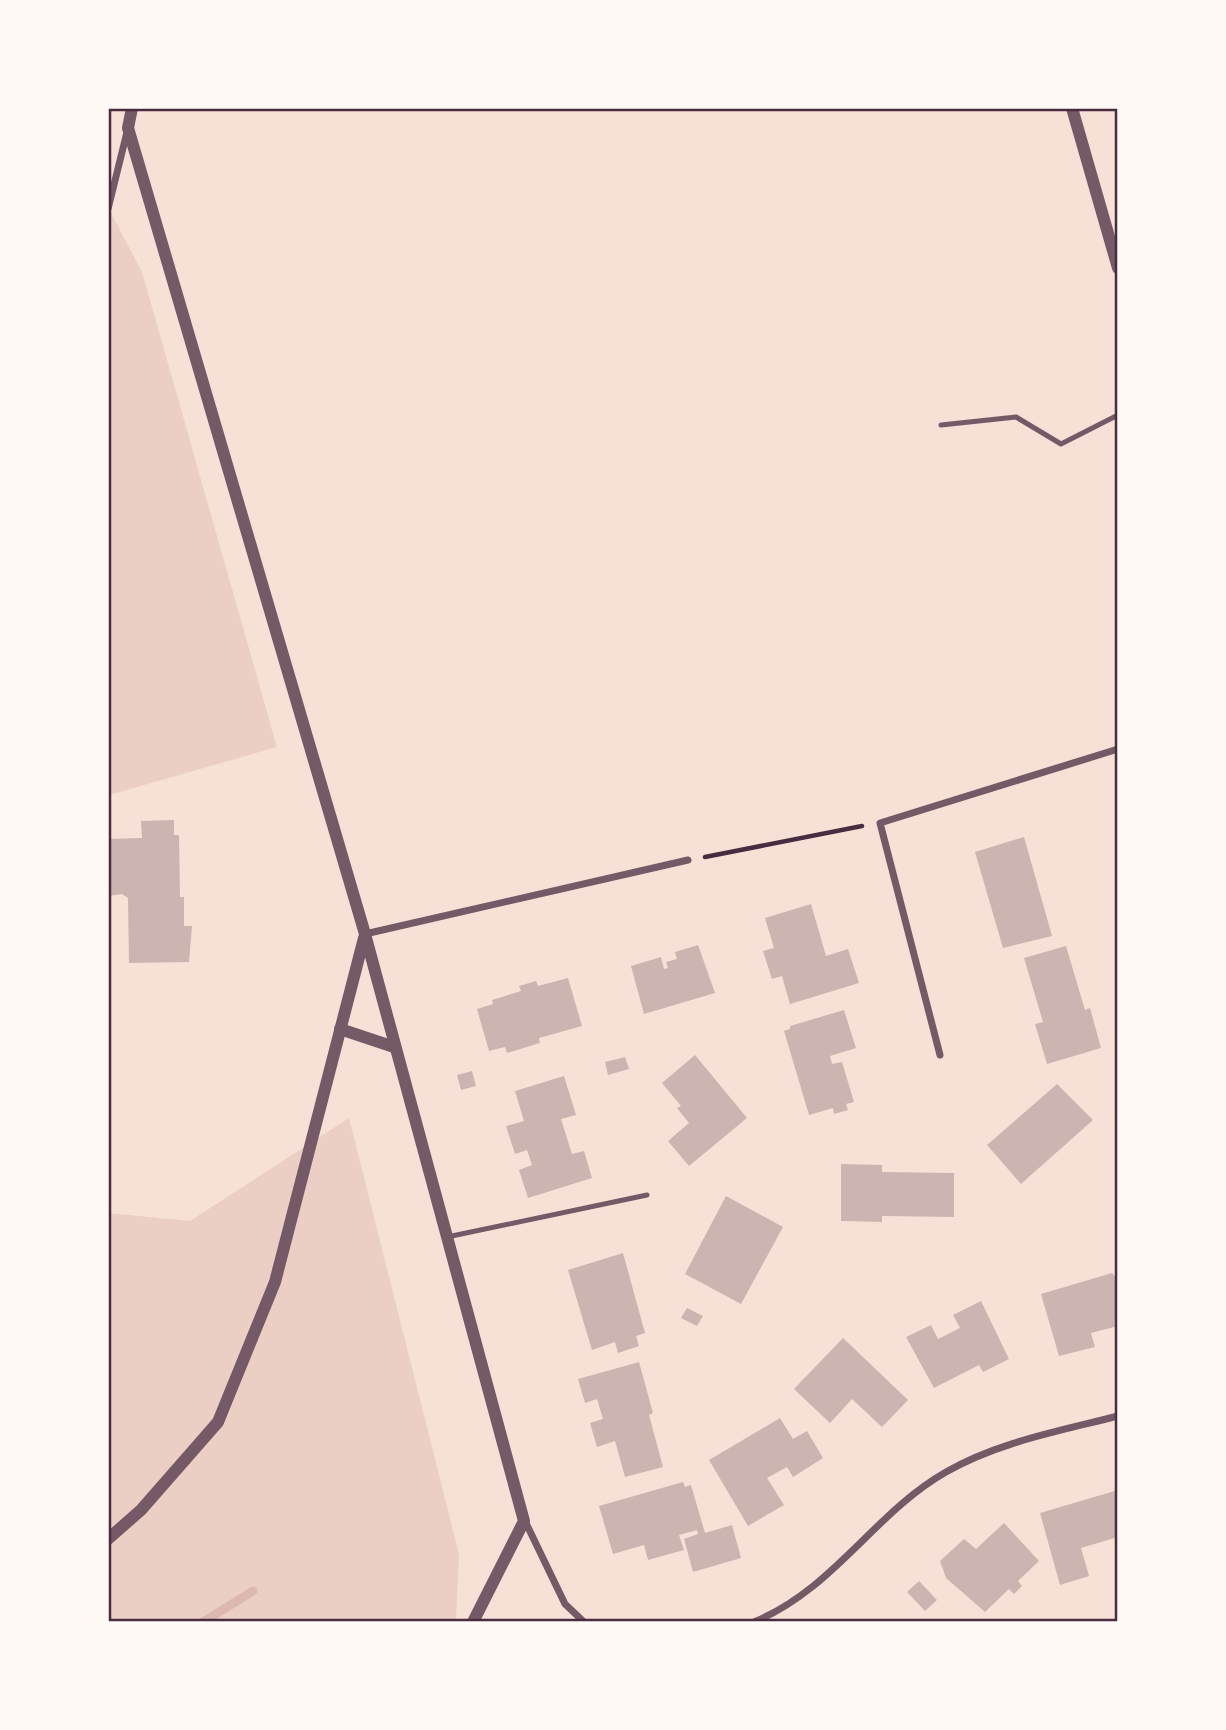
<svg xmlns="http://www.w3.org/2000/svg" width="1226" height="1730" viewBox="0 0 1226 1730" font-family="Quicksand,sans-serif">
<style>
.green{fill:#ebcfc5}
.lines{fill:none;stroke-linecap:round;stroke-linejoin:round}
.stream{stroke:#dcb8b0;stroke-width:9}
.building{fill:#ccb4b1}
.path{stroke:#4a2c40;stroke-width:4.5}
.service{stroke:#755966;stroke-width:5}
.minor{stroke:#755966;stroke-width:7}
.tertiary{stroke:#755966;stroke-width:12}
.neatline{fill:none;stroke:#4a2c40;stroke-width:2.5}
</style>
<rect width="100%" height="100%" fill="#f7e1d7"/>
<g class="green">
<polygon points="108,207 142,272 277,747 109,795"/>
<polygon points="349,1118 459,1554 456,1621 109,1621 108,1213 190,1221"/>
</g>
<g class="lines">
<polyline class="stream" points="203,1622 253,1591"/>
</g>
<g class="building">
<polygon points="174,820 174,835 179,835 180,897 184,897 184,926 192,926 189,962 129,963 128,898 122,894 108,896 108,839 142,838 141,821"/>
<polygon points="1024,837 1052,936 1003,948 975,852"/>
<polygon points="811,904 826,956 848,949 859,983 790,1004 782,976 772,979 763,951 774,948 765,918"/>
<polygon points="698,945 715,993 644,1014 631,966 661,957 664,969 668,968 666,962 677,959 675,952"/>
<polygon points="1066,946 1085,1010 1090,1008 1101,1048 1047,1064 1035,1024 1043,1022 1024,958"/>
<polygon points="568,978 582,1026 539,1038 540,1043 507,1053 505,1047 489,1051 477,1009 493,1004 492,1000 521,991 519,986 536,981 538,986"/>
<polygon points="844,1010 856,1048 830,1056 832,1064 842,1062 854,1102 846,1104 848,1110 834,1114 833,1108 809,1115 784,1031 790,1029 790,1026"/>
<polygon points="695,1055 747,1118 689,1166 668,1141 689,1123 677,1108 681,1106 662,1083"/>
<polygon points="625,1057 629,1069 608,1075 605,1062"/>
<polygon points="472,1071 476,1086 461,1090 457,1075"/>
<polygon points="564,1076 576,1115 561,1119 572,1154 584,1151 592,1178 528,1198 519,1170 532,1165 527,1150 515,1154 506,1126 524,1121 515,1091"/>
<polygon points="1057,1084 1093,1120 1021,1184 987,1145"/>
<polygon points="841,1164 882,1165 882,1172 954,1173 954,1217 882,1216 882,1222 841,1221"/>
<polygon points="726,1196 783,1227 741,1304 685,1274"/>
<polygon points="623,1253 645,1333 636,1336 639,1346 618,1353 615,1342 592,1350 568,1270"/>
<polygon points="1112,1273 1118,1280 1118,1326 1091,1333 1095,1347 1059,1356 1041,1294"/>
<polygon points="981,1301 1009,1359 983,1372 979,1365 934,1388 906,1337 931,1325 938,1339 960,1328 953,1315"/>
<polygon points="687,1308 703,1316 697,1326 681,1318"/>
<polygon points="843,1338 908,1400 882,1427 852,1399 830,1423 794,1389"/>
<polygon points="639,1362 653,1413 649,1415 663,1467 625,1477 615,1441 597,1447 590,1423 603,1419 597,1399 585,1403 578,1379"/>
<polygon points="780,1418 793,1439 807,1431 823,1458 793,1477 787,1467 767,1478 784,1505 748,1526 709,1460"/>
<polygon points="683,1482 685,1487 691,1485 705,1533 732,1525 741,1558 693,1572 684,1539 698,1534 697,1530 679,1535 684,1550 648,1560 644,1545 613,1554 599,1506"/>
<polygon points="1118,1490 1118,1537 1081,1548 1089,1576 1060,1585 1040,1513"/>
<polygon points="1004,1523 1039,1561 1018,1581 1022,1586 1014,1594 1009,1589 985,1612 946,1578 940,1561 964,1539 976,1549"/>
<polygon points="919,1581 937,1600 925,1611 907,1592"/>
</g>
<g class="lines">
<polyline class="path" points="705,857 862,826"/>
<g class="service">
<polyline points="941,425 1016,417 1061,444 1118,415"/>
<polyline points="447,1237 647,1195"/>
</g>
<g class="minor">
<polyline points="108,209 127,132"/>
<polyline points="365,934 688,860"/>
<polyline points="940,1055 880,823 1118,749"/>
<polyline points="525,1521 565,1604 584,1622"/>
<path d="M754 1622C834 1589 874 1513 946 1472 998 1442 1060 1431 1118 1416"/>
</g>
<g class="tertiary">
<polyline points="132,108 128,128 365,934 524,1521 473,1622"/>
<polyline points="1072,108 1118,268"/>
<polyline points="340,1029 394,1047"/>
<polyline points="108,1539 141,1510 218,1422 275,1282 364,938"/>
</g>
</g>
<rect width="1226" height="1730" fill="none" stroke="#fffaf5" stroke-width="220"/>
<rect x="110" y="110" width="1006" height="1510" class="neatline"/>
</svg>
